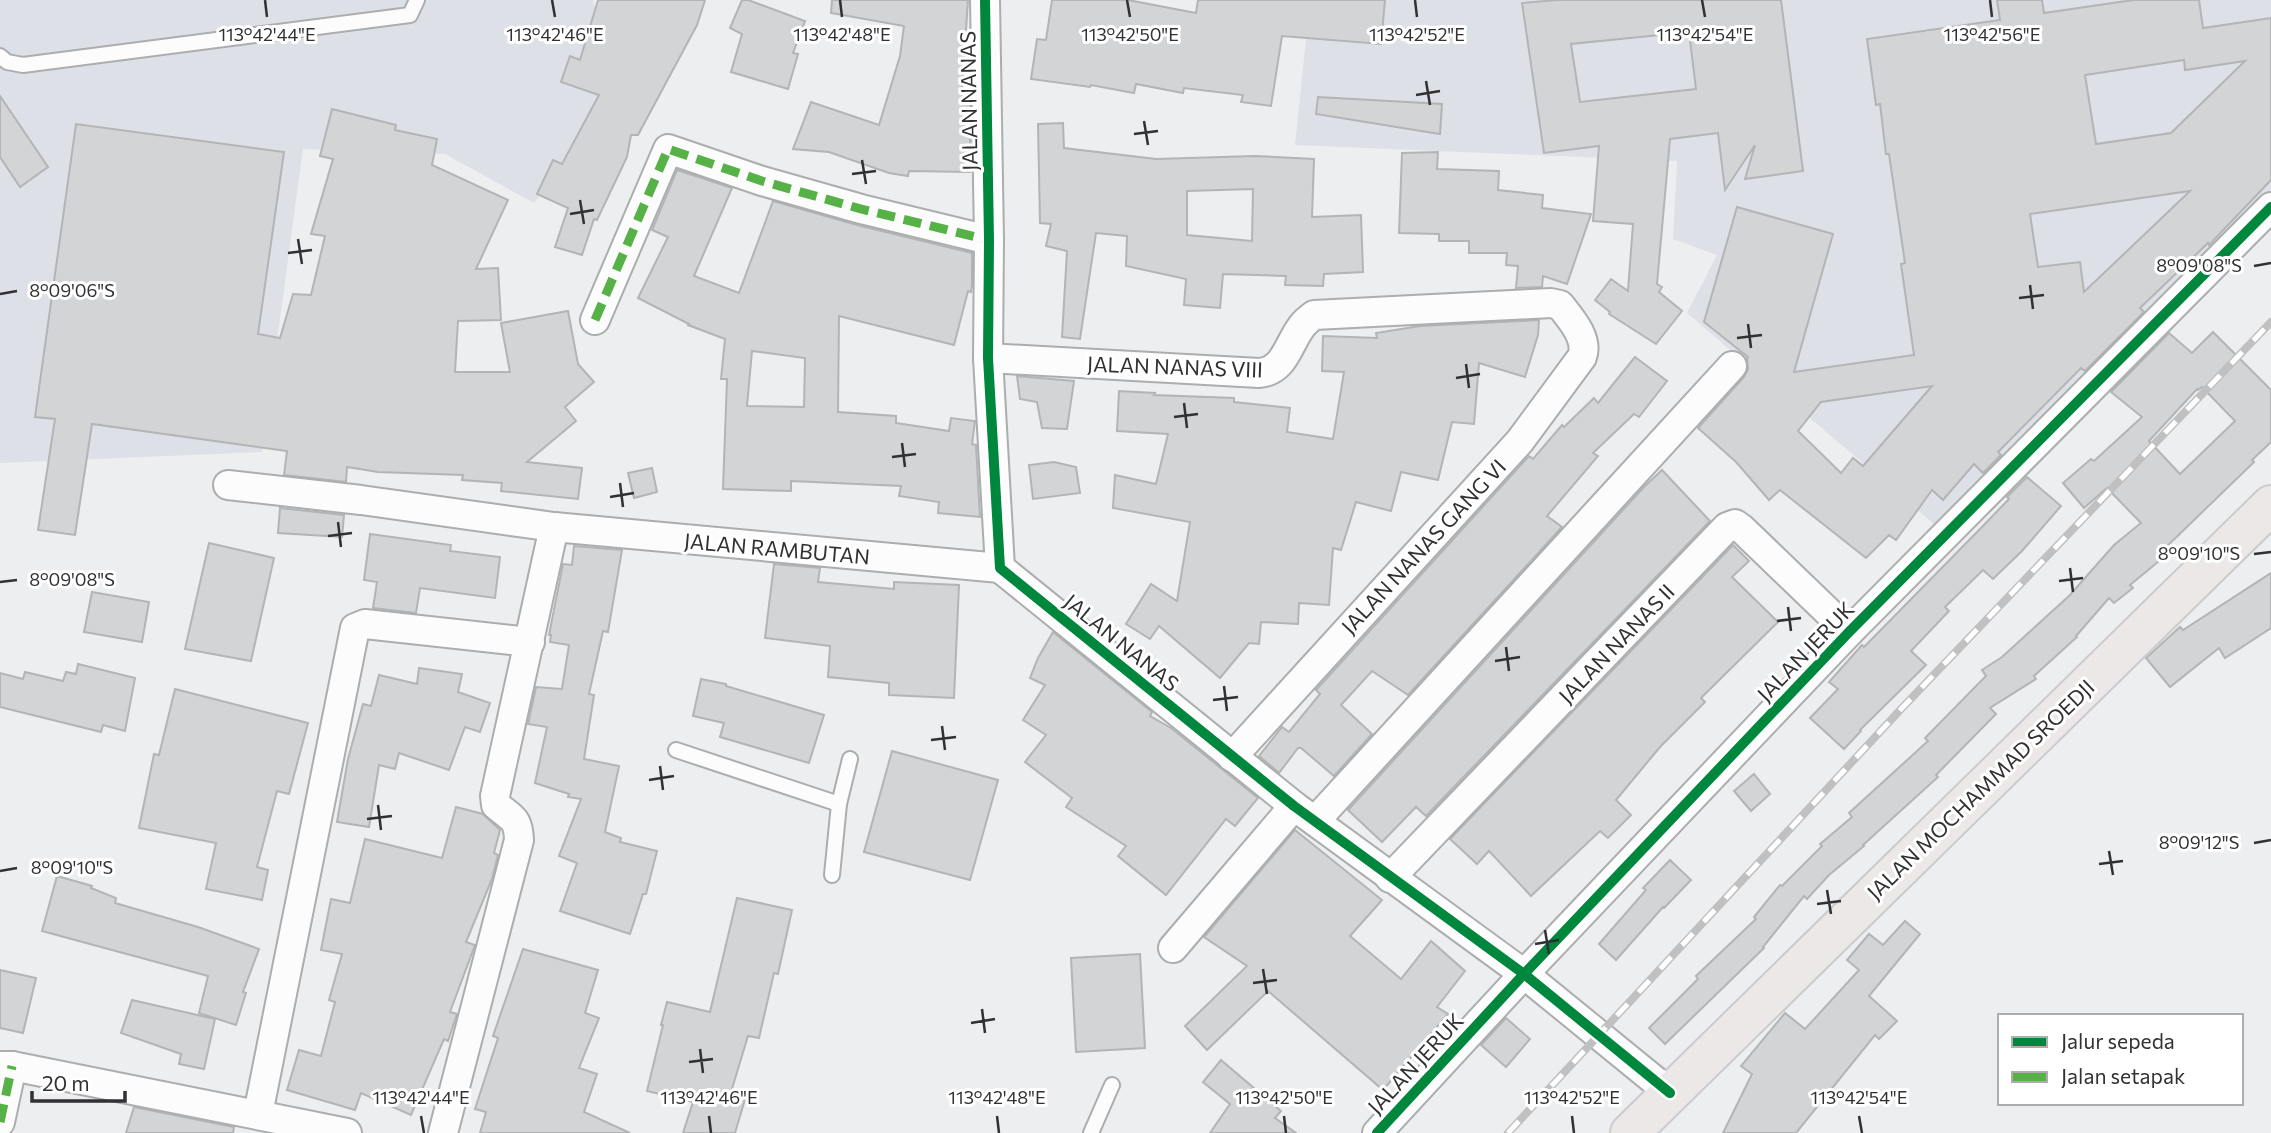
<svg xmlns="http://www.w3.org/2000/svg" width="2271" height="1133" viewBox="0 0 2271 1133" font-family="Commissioner,sans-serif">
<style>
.built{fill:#dde1e7}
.building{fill:#d2d4d5;stroke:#b2b4b5;stroke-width:2;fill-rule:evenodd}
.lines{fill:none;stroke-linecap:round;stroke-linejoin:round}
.lane-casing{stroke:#abadae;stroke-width:18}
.street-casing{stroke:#abadae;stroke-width:32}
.primary-casing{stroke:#cbcbcd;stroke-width:42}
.lane{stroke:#fcfcfd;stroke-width:14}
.street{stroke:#fcfcfd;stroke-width:28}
.primary{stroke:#ede8e8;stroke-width:38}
.rail-casing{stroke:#c0c0c1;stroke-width:8}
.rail{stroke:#fff;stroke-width:5;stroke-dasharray:16;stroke-linecap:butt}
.quiet{stroke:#56b246;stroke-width:9;stroke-dasharray:18 9;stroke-linecap:butt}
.cycleway-casing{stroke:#fff;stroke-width:15}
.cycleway{stroke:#00873e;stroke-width:10}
.ticks{fill:none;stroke:#313133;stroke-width:2.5}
.labels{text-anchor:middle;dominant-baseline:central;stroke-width:6;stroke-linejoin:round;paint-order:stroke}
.street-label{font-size:21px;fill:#313133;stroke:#fff}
.ticks-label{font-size:18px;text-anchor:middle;fill:#313133;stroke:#fff;stroke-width:6;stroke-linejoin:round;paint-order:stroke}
</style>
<rect width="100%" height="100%" fill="#eceef0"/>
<g class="built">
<polygon points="0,0 593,0 615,96 534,203 445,154 303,149 262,452 0,463"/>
<polygon points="1310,0 2271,0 2271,190 1941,530 1687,313 1717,255 1673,239 1677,161 1295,145"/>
</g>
<g class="building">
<polygon points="598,0 705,0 697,25 638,135 631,135 627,157 597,220 594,219 582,255 555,247 568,208 537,194 553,160 562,164 599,95 561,82 570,56 580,60"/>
<polygon points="742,0 748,0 805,21 793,53 798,54 788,89 731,72 742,34 730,28"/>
<polygon points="832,0 968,0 962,89 970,92 970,172 909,171 908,176 889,173 829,152 793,149 811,102 879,125 900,56 904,26 831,13"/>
<polygon points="1052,0 1128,0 1196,13 1198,0 1385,0 1381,44 1282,36 1271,106 1241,102 1243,95 1184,88 1183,93 1136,84 1134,93 1091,85 1090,87 1031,79 1037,39 1046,40"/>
<path d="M1557 0H1781L1803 171 1745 179 1755 145 1725 190 1718 133 1670 139 1657 284 1662 287 1659 292 1682 311 1656 344 1609 314 1610 312 1595 300 1611 279 1628 291 1633 224 1593 221 1599 146 1544 153 1522 3ZM1689 32 1696 89 1580 102 1571 44Z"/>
<path d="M1997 0H2042L2044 13 2133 0H2199L2203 28 2271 18V180L2209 245 2208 243 2140 308 2144 312 2085 371 2081 368 1998 452 2001 455 1983 473 1974 464 1943 500 1932 490 1896 540 1889 535 1866 558 1780 490 1769 500 1736 462 1698 428 1744 377 1748 369 1747 359 1748 357 1704 322 1737 207 1833 234 1794 372 1914 355 1901 264 1905 263 1889 154H1886L1880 104 1876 105 1867 39 2000 20ZM2184 60 2185 70 2245 61 2171 133 2096 144 2085 75ZM2190 191 2084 292 2080 262 2038 267 2030 214ZM1932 386 1863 466 1853 458 1841 473 1798 431 1821 402Z"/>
<polygon points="0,96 48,167 20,187 0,157"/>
<polygon points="1318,97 1442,104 1440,134 1316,114"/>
<polygon points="332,109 396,125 395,130 437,139 432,165 508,200 476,269 498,268 501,320 458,321 455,372 510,372 501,323 568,311 578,364 594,382 565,407 576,421 527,462 582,468 578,499 501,491 502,483 462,480 463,475 378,472 347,467 346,482 284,475 287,451 92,424 75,535 38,530 55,419 35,417 76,124 284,152 258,334 280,338 293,294 311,295 325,236 311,234 333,159 320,156"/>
<path d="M1063 123 1064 148 1156 159 1255 156 1314 159 1312 217 1361 215 1363 272 1324 274 1323 286 1285 285 1286 276 1223 274 1220 308 1184 305 1186 279 1126 266 1127 236 1096 233 1080 339 1062 337 1067 251 1046 246 1051 224 1040 223 1038 124ZM1253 189 1252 241 1187 235V191Z"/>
<polygon points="1438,152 1437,169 1499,171 1498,190 1543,195 1542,208 1591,214 1567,284 1543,276 1542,287 1516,288 1518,266 1506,265 1507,253 1469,253 1469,241 1439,241 1439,234 1399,233 1402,153"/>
<path d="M677 170 732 188 694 276 739 293 773 201 857 225 972 253V286L971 292 968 291 954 345 839 316 838 412 896 416V423L949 431 951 418 975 421 972 444 976 445 980 517 938 513 939 502 899 496 901 486 791 481V491L723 489 727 379H721L725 339 688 325 689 324 638 298 668 237 652 230ZM752 351 805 358 804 407 747 406Z"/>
<polygon points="1539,320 1538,335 1525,377 1479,363 1474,424 1452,422 1438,480 1401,472 1391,511 1356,502 1341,550 1333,548 1329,605 1299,603 1298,624 1261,622 1259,644 1249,643 1220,678 1159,626 1150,639 1126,624 1151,584 1177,601 1190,522 1113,508 1115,475 1156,484 1168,434 1117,431 1119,391 1155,393 1154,395 1234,398 1234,402 1290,408 1287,432 1333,439 1344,372 1322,371 1323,336 1377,338 1376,333 1420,326"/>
<path d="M2213 332 2271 390V442L2252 460 2254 462 2160 553 2164 557 2130 585 2133 588 2114 603 2109 598 2076 636 2077 637 2034 676 2036 679 1990 708 1996 714 1936 775 1938 777 1863 845 1864 846 1829 875 1807 899 1804 896 1763 947 1764 948 1665 1044 1649 1028 1698 979 1696 976 1756 919 1754 917 1780 885 1782 886 1822 846 1820 844 1852 817 1849 813 1928 741 1925 738 1986 676 1982 670 2002 657 2070 595 2114 545 2141 523 2107 488 2084 508 2063 483 2091 459 2094 461 2142 417 2111 392 2169 333 2192 353ZM2202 387 2235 421 2180 474 2149 441 2197 389 2198 390Z"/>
<polygon points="1635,357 1667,381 1639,417 1634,414 1593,453 1598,456 1547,516 1562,527 1408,695 1372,671 1341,705 1372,734 1334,776 1301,748 1298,748 1279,773 1259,756 1282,727 1289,732 1320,694 1316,690 1529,456 1533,459 1562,425 1564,427 1594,398 1598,403"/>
<polygon points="1017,376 1074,381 1067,429 1042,428 1037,402 1020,399"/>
<polygon points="1054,462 1076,467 1080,493 1033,499 1029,465"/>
<polygon points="652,468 657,492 634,498 628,473"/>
<polygon points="1662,470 1710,521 1426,816 1416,807 1382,842 1348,810 1644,487"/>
<polygon points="2027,477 2061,506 2022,551 1993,579 1983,570 1945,607 1949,611 1911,651 1926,665 1860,730 1861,731 1844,749 1810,718 1838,689 1829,682 1862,645 1864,647 1979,530 2009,499 2007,497"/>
<polygon points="280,508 344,515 342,537 278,533"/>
<polygon points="370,534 451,545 450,551 500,557 495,598 420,588 416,613 373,608 377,582 364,580"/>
<polygon points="209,543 274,558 251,661 185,649"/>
<polygon points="1733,545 1749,561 1732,577 1778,622 1701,698 1705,702 1660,747 1616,800 1631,815 1608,838 1600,831 1531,896 1489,851 1477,864 1450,839"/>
<polygon points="574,546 622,550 608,632 603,631 589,694 594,695 584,759 619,766 605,832 621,838 620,842 657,851 646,894 643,894 630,934 560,911 577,863 559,856 581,799 568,797 569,794 535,783 547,727 528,724 536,687 562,689 569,645 550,642 551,635 549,635 563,564 572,565"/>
<polygon points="774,564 820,568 818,582 894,589 894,582 959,585 954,698 889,695 889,683 828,677 830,646 765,638"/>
<polygon points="2271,573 2271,628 2225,658 2219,648 2170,687 2146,658 2180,627 2183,630"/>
<polygon points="92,592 149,602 142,642 84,632"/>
<polygon points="1053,632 1152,712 1150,716 1171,728 1258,798 1235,826 1226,819 1166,895 1118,856 1126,846 1066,807 1072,798 1025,762 1046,735 1023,720 1045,685 1030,678 1038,658"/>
<polygon points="78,664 135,678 125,731 103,725 101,732 0,707 0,673 23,679 25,672 63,681 66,672 76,674"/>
<polygon points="419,668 462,674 458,692 490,703 480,732 465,727 449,770 399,753 395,769 379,765 369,827 337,822 348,759 363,704 371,706 379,675 417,684"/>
<polygon points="701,679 726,684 726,686 824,715 809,763 720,737 724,723 693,716"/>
<polygon points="175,689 308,723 289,794 277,791 257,867 268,870 262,900 206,889 216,843 139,828 154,754 159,755"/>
<polygon points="892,751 998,780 970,880 864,852"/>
<polygon points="1754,774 1770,794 1751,811 1734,791"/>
<polygon points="456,807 483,814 500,830 494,853 498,855 492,879 466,942 475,945 450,1012 457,1014 448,1041 444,1039 411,1115 361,1093 355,1110 287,1090 299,1050 321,1056 335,1002 329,1000 342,954 321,950 331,899 350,903 365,839 442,858"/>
<polygon points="1295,830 1382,900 1350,936 1401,979 1431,941 1465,971 1437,1007 1448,1014 1383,1090 1268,991 1207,1050 1185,1026 1247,966 1204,937"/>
<polygon points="1670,860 1691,880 1664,908 1663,907 1616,960 1599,944 1646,890 1643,888"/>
<polygon points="57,876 92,886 91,888 116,898 115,903 198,927 259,949 243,992 246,993 236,1025 199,1013 208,976 42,931"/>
<polygon points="737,898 792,910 778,974 774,973 759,1038 748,1036 731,1092 746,1096 735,1133 683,1133 693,1102 647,1091 663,1025 661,1025 667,1002 710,1012"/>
<polygon points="1905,921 1920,934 1869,996 1897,1021 1879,1039 1875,1035 1796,1133 1723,1133 1752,1074 1741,1066 1785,1013 1805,1029 1859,970 1847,960 1869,934 1883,945"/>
<polygon points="523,949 598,970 585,1013 599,1018 579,1068 597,1074 584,1112 630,1133 480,1133 486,1112 475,1109 498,1038 493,1036"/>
<polygon points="1140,954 1145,1048 1076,1052 1071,958"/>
<polygon points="0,970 36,978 23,1033 0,1028"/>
<polygon points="132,1000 215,1019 204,1069 179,1064 181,1054 121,1033"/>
<polygon points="1506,1018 1530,1039 1506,1067 1481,1045"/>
<polygon points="1221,1060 1281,1111 1275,1118 1296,1133 1210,1133 1230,1104 1203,1082"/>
<polygon points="134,1107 234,1127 233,1133 126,1133"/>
</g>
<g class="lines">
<defs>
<g id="lane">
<polyline points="0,56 7,62 23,65 410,15 417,0"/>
<polyline points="676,750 839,804"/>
<polyline points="832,875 839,804 850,759"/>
<polyline points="1091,1133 1112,1085"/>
</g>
<g id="street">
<polyline points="985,0 989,240 988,358 1000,568 1294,806 1524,974 1670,1093"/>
<polyline points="595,320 668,149 762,181 861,209 989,240"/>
<path d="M988 358 1259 373C1285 371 1288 344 1302 326 1305 322 1310 318 1314 315L1551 303 1560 305C1571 319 1589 339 1582 357L1520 441 1232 757"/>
<polyline points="228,485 361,500 554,527 1000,568"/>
<polyline points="1315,821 1732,366"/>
<polyline points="1390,878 1727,527 1735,524 1742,529 1849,632"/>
<polyline points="1173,948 1294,806"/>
<polyline points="0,1066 12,1066 347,1133"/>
<polyline points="258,1114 355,628 365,624 530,642"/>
<polyline points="0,1122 12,1066"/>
<path d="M443 1133 519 840C518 817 512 819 496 805L495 796 554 527"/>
<polyline points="1377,1133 1524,974 1849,632 2271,207"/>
</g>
<polyline id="primary" points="1630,1133 2271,505"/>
</defs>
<use href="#lane" class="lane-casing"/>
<use href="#street" class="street-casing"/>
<use href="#primary" class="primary-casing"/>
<use href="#lane" class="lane"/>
<use href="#street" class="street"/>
<use href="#primary" class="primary"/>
<defs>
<polyline id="rail" points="1508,1133 1902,708 2271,322"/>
</defs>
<use href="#rail" class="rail-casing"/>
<use href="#rail" class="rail"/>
<g class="quiet">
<polyline points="595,320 668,149 762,181 861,209 989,240"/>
<polyline points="0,1122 12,1066"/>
</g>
<defs>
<g id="cycleway">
<polyline points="985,0 989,240 988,358 1000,568 1294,806 1524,974 1670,1093"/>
<polyline points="1377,1133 1524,974 1849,632 2271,207"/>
</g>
</defs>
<use href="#cycleway" class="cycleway-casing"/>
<use href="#cycleway" class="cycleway"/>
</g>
<path class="ticks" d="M265 0 267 17M552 0 555 17M840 0 842 17M1127 0 1130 17M1415 0 1417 17M1702 0 1705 17M1990 0 1992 17M1426 81 1430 105M1416 95 1440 91M1144 121 1148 145M1134 134 1158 131M862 160 866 184M852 174 876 171M580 200 584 224M570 214 594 210M298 239 302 264M288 253 312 250M2254 266 2271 263M2030 285 2033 309M0 294 17 291M2019 298 2044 295M1748 324 1751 348M1737 338 1762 335M1466 364 1469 388M1456 378 1480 374M1184 403 1187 428M1174 417 1198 414M902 443 905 467M892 457 916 454M620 483 623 507M610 497 634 493M338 522 341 547M328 536 352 533M2254 554 2271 552M2070 568 2073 592M2059 581 2083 578M0 582 17 580M1788 607 1791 631M1777 621 1801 618M1506 647 1509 671M1495 661 1520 657M1224 686 1227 711M1213 700 1238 697M942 726 945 750M931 740 956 737M660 766 663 790M649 780 674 776M378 805 381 830M367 819 392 816M2254 843 2271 840M2109 851 2113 875M2099 864 2123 861M0 871 17 868M1827 890 1831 914M1817 904 1841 901M1545 930 1549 954M1535 944 1559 940M1263 969 1267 994M1253 983 1277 980M982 1009 985 1033M971 1023 995 1019M700 1049 703 1073M689 1062 713 1059M421 1116 424 1133M709 1116 711 1133M997 1116 999 1133M1284 1116 1286 1133M1572 1116 1574 1133M1859 1116 1862 1133"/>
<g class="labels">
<g class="street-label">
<text transform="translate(968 101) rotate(-91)">JALAN NANAS</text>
<text transform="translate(1175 366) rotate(2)">JALAN NANAS VIII</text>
<text transform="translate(1423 546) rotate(-47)">JALAN NANAS GANG VI</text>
<text transform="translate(777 548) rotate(5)">JALAN RAMBUTAN</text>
<text transform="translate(1122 642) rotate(39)">JALAN NANAS</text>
<text transform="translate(1616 643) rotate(-46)">JALAN NANAS II</text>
<text transform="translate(1805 651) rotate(-46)">JALAN JERUK</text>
<text transform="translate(1980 789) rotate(-44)">JALAN MOCHAMMAD SROEDJI</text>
<text transform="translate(1415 1063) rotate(-47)">JALAN JERUK</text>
</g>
</g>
<g class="ticks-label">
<text x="267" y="41">113°42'44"E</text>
<text x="555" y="41">113°42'46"E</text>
<text x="842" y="41">113°42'48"E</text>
<text x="1130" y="41">113°42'50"E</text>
<text x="1417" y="41">113°42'52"E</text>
<text x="1705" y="41">113°42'54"E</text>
<text x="1992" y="41">113°42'56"E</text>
<text x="2199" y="272">8°09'08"S</text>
<text x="72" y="297">8°09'06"S</text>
<text x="2199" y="560">8°09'10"S</text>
<text x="72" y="586">8°09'08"S</text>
<text x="2199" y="849">8°09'12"S</text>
<text x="72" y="874">8°09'10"S</text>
<text x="421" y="1104">113°42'44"E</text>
<text x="709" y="1104">113°42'46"E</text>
<text x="997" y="1104">113°42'48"E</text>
<text x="1284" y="1104">113°42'50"E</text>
<text x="1572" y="1104">113°42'52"E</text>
<text x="1859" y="1104">113°42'54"E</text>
</g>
<rect x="1998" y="1014" width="245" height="91" fill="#ffffff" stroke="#adadad" stroke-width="2"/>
<rect x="2012" y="1037" width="35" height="10" fill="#00873e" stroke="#adadad" stroke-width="2"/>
<text x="2061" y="1049" font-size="21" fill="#313133">Jalur sepeda</text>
<rect x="2012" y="1072" width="35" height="10" fill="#56b246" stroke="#adadad" stroke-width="2"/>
<text x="2061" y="1084" font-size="21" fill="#313133">Jalan setapak</text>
<path d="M32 1091v10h93v-10" fill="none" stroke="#313133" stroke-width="3.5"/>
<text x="42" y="1091" font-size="21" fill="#313133" stroke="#ffffff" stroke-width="5" paint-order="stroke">20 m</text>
</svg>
